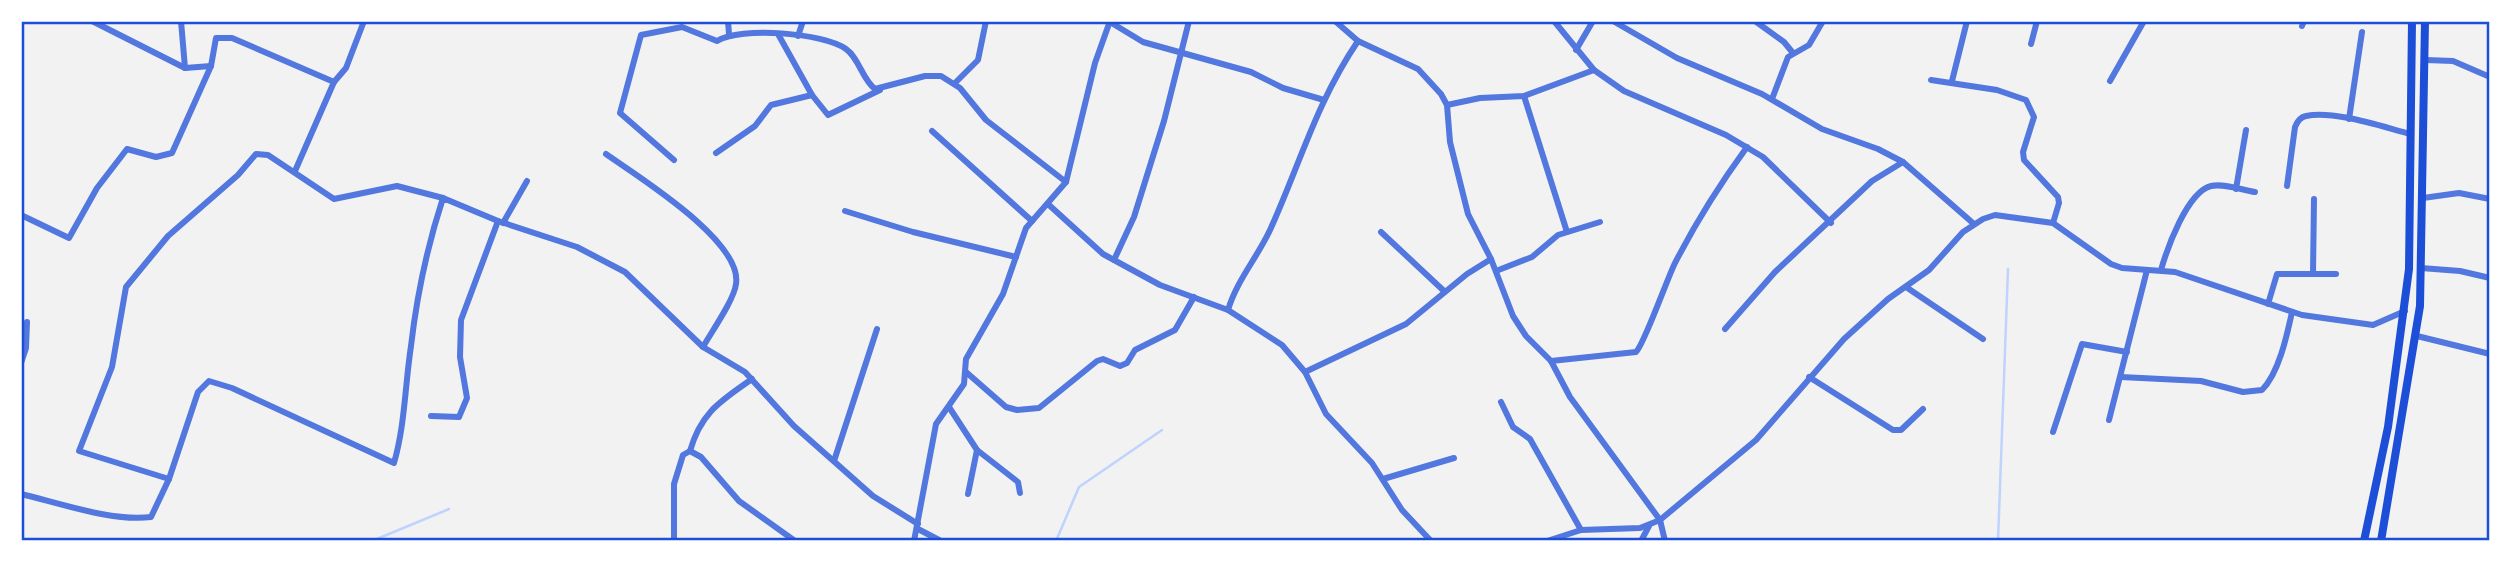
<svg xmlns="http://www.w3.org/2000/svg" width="2511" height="562" viewBox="0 0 2511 562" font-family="'PT Sans Narrow',sans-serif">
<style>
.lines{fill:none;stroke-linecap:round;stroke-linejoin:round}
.stream{stroke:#bfd3fe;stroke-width:2.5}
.minor{stroke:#5277de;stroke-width:6}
.secondary{stroke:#1d4ed8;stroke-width:8}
.neatline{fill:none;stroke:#1d4ed8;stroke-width:2.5}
</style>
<rect width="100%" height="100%" fill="#f2f2f2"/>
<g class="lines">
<g class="stream">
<polyline points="372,541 449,509"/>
<polyline points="1056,541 1079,487 1162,430"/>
<polyline points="1998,541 2008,269"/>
</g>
<g class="minor">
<polyline points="92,21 185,68 211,66"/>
<polyline points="181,21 185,68"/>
<polyline points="728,21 729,34"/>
<polyline points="1335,21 1358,41 1418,69 1441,94 1447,105 1450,142 1468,214 1491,259 1513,316 1526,336 1551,361 1570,397 1660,520 1665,541"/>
<polyline points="1554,21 1594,70 1624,91 1726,135 1763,157 1831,223"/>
<polyline points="1613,21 1677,58 1762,94 1822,129 1878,149 1903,162 1974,224"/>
<polyline points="1755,21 1784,42 1793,53"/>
<polyline points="1110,22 1143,42 1251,72 1283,88 1324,100"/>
<polyline points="2302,26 2304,21"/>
<polyline points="778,34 812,95 828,115 880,90"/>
<polyline points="798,36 803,21"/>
<polyline points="2031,44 2037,21"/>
<polyline points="1576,50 1593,21"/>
<polyline points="2426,60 2453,61 2490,77"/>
<polyline points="1931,80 1997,90 2026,100 2034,117 2023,152 2024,160 2058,197 2059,203 2053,223"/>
<polyline points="1952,81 1967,21"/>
<polyline points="2110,81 2144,21"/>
<polyline points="334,82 346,68 364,21"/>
<polyline points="955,83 978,60 986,21"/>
<polyline points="1524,96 1567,232"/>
<polyline points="1772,99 1788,57 1809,45 1823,21"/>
<polyline points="1447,105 1480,98 1524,96 1594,70"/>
<polyline points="2349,119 2362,32"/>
<polyline points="932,131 1032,221"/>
<polyline points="716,153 755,126 771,105 812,95"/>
<path d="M606 154C637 176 743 241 736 284 734 300 712 331 703 347"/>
<path d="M674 160 620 113 641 35 682 27 717 41C740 26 824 33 846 49 859 58 862 79 875 89L925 76H941L960 88 986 120 1066 182"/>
<path d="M2287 186 2295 127C2297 122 2300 117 2306 116 2334 110 2383 127 2411 134"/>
<polyline points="2236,189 2246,130"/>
<polyline points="2423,198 2459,193 2490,199"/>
<polyline points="1049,205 1103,254 1160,285 1228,310 1282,345 1305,372 1326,414 1372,463 1402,510 1431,541"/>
<polyline points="845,211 913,232 1016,257"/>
<polyline points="21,215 69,238 97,188 127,149 156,157 172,153 211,66 216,38 232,38 334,82 295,171"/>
<polyline points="503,223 527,181"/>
<polyline points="1381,232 1444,291"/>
<polyline points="1114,260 1134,217 1164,121 1189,21"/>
<polyline points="2421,268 2460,271 2490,278"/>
<path d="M2161 270C2167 249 2187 192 2211 186 2224 183 2242 190 2255 192"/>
<polyline points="1496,271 1532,257 1558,235 1600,222"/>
<polyline points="2313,274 2314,199"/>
<polyline points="1906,287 1983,339"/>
<polyline points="2268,304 2277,274 2336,274"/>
<path d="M1228 310C1237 280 1257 258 1270 230 1300 164 1316 103 1358 41"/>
<polyline points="1725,329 1775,272 1872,181 1903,162"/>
<polyline points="2417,336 2490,354"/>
<path d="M1551 361 1636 352C1644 345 1667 279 1675 263 1696 222 1720 184 1747 147"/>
<polyline points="21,363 26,348 27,322"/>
<polyline points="966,372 1006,407 1017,410 1039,408 1097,361 1103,359 1120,366 1127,363 1135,350 1175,330 1194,297"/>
<polyline points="1305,372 1406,324 1467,274 1491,259"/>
<polyline points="1809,377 1893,430 1901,430 1923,409"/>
<path d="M2121 377 2201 381 2243 392 2262 390C2279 373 2287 335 2292 312"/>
<polyline points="1501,402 1513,427 1530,439 1581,530"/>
<polyline points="949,407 977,450 968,494"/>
<polyline points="431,416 459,417 467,398 460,357 461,320 498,221"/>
<polyline points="2109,420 2147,270"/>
<polyline points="2053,432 2082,344 2127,352"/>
<polyline points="977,450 1018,482 1020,493"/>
<path d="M690 451C701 412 721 401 752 379"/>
<polyline points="834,461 877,329"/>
<polyline points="169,479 79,451 112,367 126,287 168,236 238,175 256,154 268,155 334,199 397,186 443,198"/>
<polyline points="1383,479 1454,458"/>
<path d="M21 494C59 503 113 522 151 517L169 479 198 392 209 381 232 388 394 463C405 425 405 385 411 346 417 294 427 247 443 198L498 221 577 247 625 272 703 347 745 372 794 426 873 496 918 524"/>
<polyline points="918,529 941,541"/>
<polyline points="674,541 674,484 683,455 690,451 701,457 739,501 795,541"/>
<polyline points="914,541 936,424 964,384 966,359 1003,294 1026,228 1066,182 1095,63 1110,21"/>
<polyline points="1547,541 1581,530 1640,528 1660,520 1756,440 1844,339 1888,299 1929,270 1963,232 1983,219 1995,215 2053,223 2111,264 2122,268 2175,272 2302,315 2373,325 2405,311"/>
<polyline points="1641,541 1649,526"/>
</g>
<g class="secondary">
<polyline points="2364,541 2388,427 2409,269 2412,21"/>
<polyline points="2381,541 2420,306 2425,21"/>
</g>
</g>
<rect width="2511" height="562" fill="none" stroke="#ffffff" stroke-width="46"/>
<rect x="23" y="23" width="2465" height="516" class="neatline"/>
</svg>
